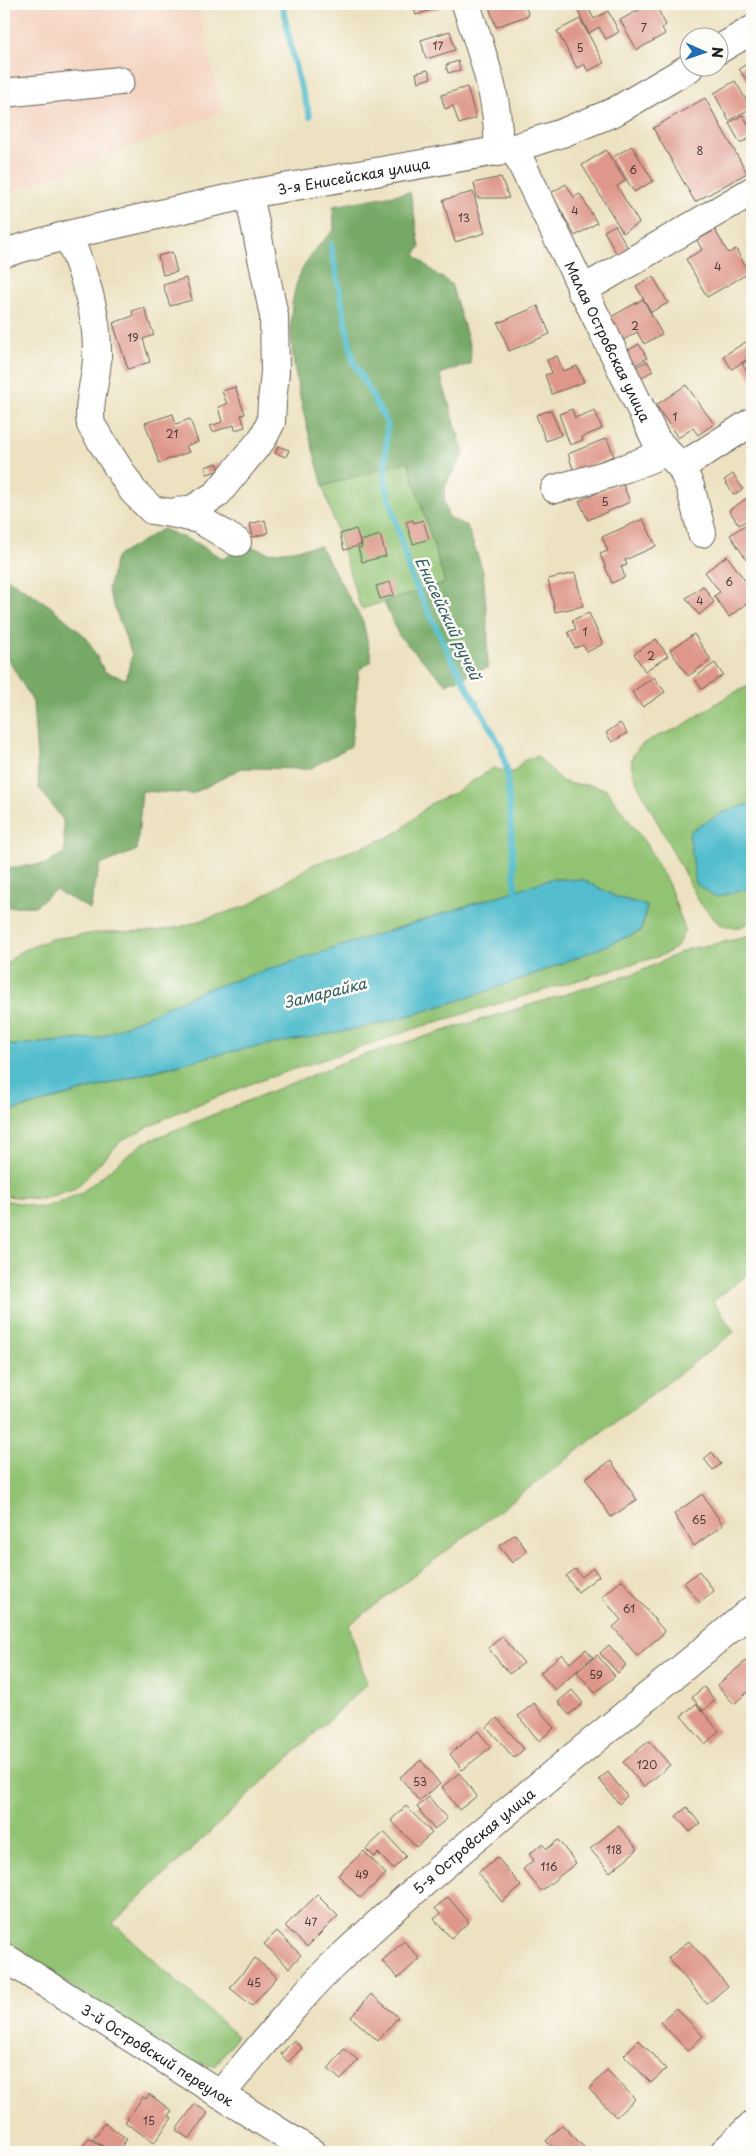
<svg xmlns="http://www.w3.org/2000/svg" width="756" height="2156" viewBox="0 0 756 2156" font-family="'Playpen Sans',sans-serif">
<style>
.built{fill:#f4d3c0}
.green{fill:#91c373;stroke:#567048}
.forest{fill:#74a965;stroke:#486240}
.water{fill:#52bdce;stroke:#376c75}
.lines{fill:none;stroke-linecap:round;stroke-linejoin:round}
.stream{stroke:#52bdce;stroke-width:6}
.building{fill:#de978a}
.minor-casing{stroke:#656155;stroke-width:30}
.minor{stroke:#fff;stroke-width:28}
.labels{text-anchor:middle;dominant-baseline:central;stroke-width:5;stroke-linejoin:round;paint-order:stroke}
.number-label{font-size:11px;fill:#4c3b38}
.street-label{font-size:14px;fill:#1c1c1c;stroke:#fdfcf7}
.water-label{font-size:15px;font-style:italic;fill:#325c63;stroke:#fdfcf7}
</style>
<rect width="100%" height="100%" fill="#fdfcf7"/>
<filter id="ink" filterUnits="userSpaceOnUse"><feTurbulence type="fractalNoise" baseFrequency=".02" numOctaves="2"/><feDisplacementMap in="SourceGraphic" scale="10" xChannelSelector="R" yChannelSelector="G"/><feConvolveMatrix kernelMatrix="1 2 1 2 8 2 1 2 1" color-interpolation-filters="sRGB"/></filter>
<filter id="wash" filterUnits="userSpaceOnUse"><feTurbulence type="fractalNoise" baseFrequency=".0096" numOctaves="4" result="noise"/><feDisplacementMap in="SourceGraphic" scale="20" xChannelSelector="R" yChannelSelector="G"/><feGaussianBlur stdDeviation="1.12" result="paint"/><feColorMatrix in="noise" values="0 0 0 0 0 0 0 0 0 0 0 0 0 0 0 0 0 1.4 0 .05"/><feComposite in="paint" operator="in"/></filter>
<g filter="url(#wash)">
<rect width="100%" height="100%" fill="#ece1c0"/>
<polygon class="built" points="4,4 198,4 222,112 4,195"/>
<g class="green">
<polygon points="408,460 445,583 361,609 323,486"/>
<path d="M752 685V803L722 813 716 897 752 888V921L740 927H726L719 924 700 903 637 783C634 775 629 765 633 756 642 737 666 735 682 726 707 711 724 695 752 685Z"/>
<path d="M537 756 562 781 570 784 592 785 606 789 646 844 669 885 685 930 676 948 663 955 423 1026 250 1084 174 1114 122 1140 76 1188 42 1199 4 1196V1113C73 1094 142 1074 211 1056 267 1042 325 1037 381 1023 471 1000 556 967 641 931L647 906 616 897 584 880 551 879 204 990 99 1038 4 1046V966L19 952 51 939 104 932 157 931 180 927 247 906 312 865 387 838 401 830 430 804 456 792 493 768 507 772H514L523 761Z"/>
<polygon points="752,934 752,1271 713,1301 734,1332 349,1625 367,1684 113,1923 237,2036 215,2066 189,2062 4,1943 4,1200 42,1208 80,1194 143,1143 354,1058 639,972 688,949 743,938"/>
</g>
<g class="forest">
<path d="M410 192 420 247 415 255 435 273 451 284 471 349 470 364 440 374 464 454C449 479 437 488 449 518L467 526 483 571 488 631 487 668 446 684 399 636 384 602 445 583 408 461 323 486C308 428 277 337 298 279 306 259 319 244 334 230L333 206Z"/>
<polygon points="162,529 197,543 223,559 247,545 269,553 320,546 363,622 372,661 359,670 351,746 309,769 242,768 192,794 142,791 137,850 100,865 90,909 55,890 35,906 4,907 4,868 47,864 65,852 63,820 39,788 33,702 4,652 4,576 50,606 86,637 105,672 126,679 132,655 108,590 116,557"/>
</g>
<g class="water">
<polygon points="752,803 752,888 716,897 696,884 689,832 722,813"/>
<path d="M551 879 584 880 616 897 647 906 641 931C556 967 471 1000 381 1023 325 1037 267 1043 211 1056 142 1073 73 1094 4 1113V1046L99 1038 204 990Z"/>
</g>
<g class="lines">
<g class="stream">
<polyline points="282,4 297,75 310,116"/>
<polyline points="331,245 353,361 387,423 385,482 410,574 452,660 501,747 507,772 516,899"/>
</g>
</g>
<g id="blocks">
<g class="building">
<polygon points="413,4 441,4 442,7 416,15"/>
<polygon points="488,4 524,4 529,15 496,27"/>
<polygon points="574,4 586,4 594,19 608,11 619,32 606,39 599,27 589,33"/>
<polygon points="650,4 655,4 666,25 662,28 665,34 637,50 620,20"/>
<polygon points="580,19 604,63 588,71 584,64 577,68 557,31"/>
<polygon points="450,31 455,50 426,59 421,40"/>
<polygon points="458,61 460,70 448,73 446,65"/>
<polygon points="748,63 752,70 752,88 739,69"/>
<polygon points="428,70 431,78 418,82 416,73"/>
<polygon points="735,81 751,108 729,121 714,93"/>
<polygon points="467,87 476,118 459,124 453,106 445,109 441,95"/>
<polygon points="705,98 747,173 695,202 653,128"/>
<polygon points="743,115 752,131 752,137 740,143 729,123"/>
<polygon points="632,146 653,181 634,192 613,157"/>
<polygon points="606,150 625,181 617,186 639,223 623,233 582,165"/>
<polygon points="501,177 509,198 477,198 474,183"/>
<polygon points="566,184 574,197 580,194 597,223 575,236 551,193"/>
<polygon points="473,192 485,233 455,242 443,200"/>
<polygon points="615,225 629,250 618,256 604,231"/>
<polygon points="715,230 728,253 736,249 749,273 707,297 686,259 702,250 697,240"/>
<polygon points="172,252 177,272 163,275 158,256"/>
<polygon points="653,276 668,303 651,312 636,286"/>
<polygon points="186,278 192,300 170,306 163,285"/>
<polygon points="643,299 662,334 644,344 637,332 622,341 609,318"/>
<polygon points="538,306 550,334 509,351 498,323"/>
<polygon points="144,307 154,335 143,339 150,362 128,369 113,323 133,316 132,311"/>
<polygon points="749,340 752,344 752,356 732,369 723,356"/>
<polygon points="639,344 647,358 631,368 623,353"/>
<polygon points="557,356 563,371 577,366 584,382 552,394 545,375 552,373 547,360"/>
<polygon points="752,357 752,380 742,364"/>
<polygon points="647,361 653,371 637,380 631,370"/>
<polygon points="686,385 714,424 698,435 693,428 678,438 656,405"/>
<polygon points="235,387 245,414 241,415 245,427 235,430 234,425 213,432 210,426 222,422 218,407 227,404 222,391"/>
<polygon points="572,409 575,418 595,410 602,429 582,437 583,440 570,445 559,414"/>
<polygon points="551,410 561,435 546,441 536,415"/>
<polygon points="173,414 176,424 190,419 198,442 186,446 189,452 159,463 145,423"/>
<polygon points="607,438 614,456 574,472 568,454"/>
<polygon points="278,446 289,450 286,457 275,453"/>
<polygon points="217,463 220,470 207,474 205,467"/>
<polygon points="733,474 743,489 734,495 724,480"/>
<polygon points="622,482 630,502 588,520 579,501"/>
<polygon points="752,495 752,516 739,525 729,510"/>
<polygon points="643,519 656,546 625,560 627,565 621,567 625,577 612,583 600,554 608,551 602,537"/>
<polygon points="265,520 268,533 253,537 250,524"/>
<polygon points="413,520 414,523 423,520 429,539 413,544 406,522"/>
<polygon points="751,521 752,558 747,561 730,535"/>
<polygon points="356,529 361,545 344,550 340,534"/>
<polygon points="380,535 386,556 362,562 358,548 362,547 361,541"/>
<polygon points="727,556 752,590 752,599 729,617 714,596 720,592 705,572"/>
<polygon points="575,573 583,606 555,612 548,579"/>
<polygon points="390,582 394,595 380,599 376,586"/>
<polygon points="703,586 714,602 699,615 686,598"/>
<polygon points="589,613 603,644 587,652 583,645 575,648 568,632 576,629 572,620"/>
<polygon points="694,634 711,660 688,676 670,650"/>
<polygon points="656,639 668,656 645,671 634,654"/>
<polygon points="715,663 723,675 702,689 694,678"/>
<polygon points="654,677 665,692 643,707 632,692"/>
<polygon points="620,723 627,733 612,742 606,733"/>
<polygon points="712,1452 721,1464 713,1470 704,1459"/>
<polygon points="611,1461 637,1500 611,1517 585,1478"/>
<polygon points="702,1494 723,1525 694,1546 674,1514"/>
<polygon points="515,1534 527,1551 512,1563 499,1546"/>
<polygon points="593,1568 599,1576 578,1592 566,1576 575,1569 582,1577"/>
<polygon points="699,1571 714,1591 700,1603 684,1583"/>
<polygon points="622,1580 665,1632 637,1656 613,1627 621,1620 602,1597"/>
<polygon points="502,1637 524,1663 509,1674 488,1648"/>
<polygon points="609,1645 626,1665 618,1673 600,1653"/>
<polygon points="586,1649 593,1657 555,1690 540,1673 562,1654 570,1663"/>
<polygon points="597,1655 615,1676 595,1693 577,1672"/>
<polygon points="746,1661 752,1668 752,1688 734,1704 717,1685"/>
<polygon points="704,1687 715,1700 703,1711 692,1697"/>
<polygon points="572,1690 583,1703 569,1715 558,1702"/>
<polygon points="534,1703 554,1728 539,1741 518,1716"/>
<polygon points="696,1704 719,1731 705,1744 681,1716"/>
<polygon points="497,1718 524,1749 514,1758 487,1727"/>
<polygon points="478,1731 491,1747 462,1770 450,1754"/>
<polygon points="649,1741 670,1765 644,1787 623,1762"/>
<polygon points="421,1760 440,1784 419,1801 400,1777"/>
<polygon points="608,1772 627,1796 619,1804 599,1779"/>
<polygon points="459,1773 477,1796 459,1810 442,1787"/>
<polygon points="429,1797 447,1819 434,1829 417,1807"/>
<polygon points="406,1806 432,1833 416,1847 391,1820"/>
<polygon points="687,1807 700,1824 690,1832 676,1816"/>
<polygon points="618,1826 638,1849 610,1872 590,1849"/>
<polygon points="384,1832 406,1856 393,1869 378,1853 374,1857 366,1849"/>
<polygon points="558,1840 576,1863 541,1891 523,1869 534,1860 529,1854 542,1844 547,1849"/>
<polygon points="364,1851 386,1874 360,1898 338,1875"/>
<polygon points="497,1857 521,1886 502,1902 478,1873"/>
<polygon points="317,1895 338,1916 307,1947 285,1926"/>
<polygon points="448,1897 469,1922 451,1938 434,1919 440,1914 435,1908"/>
<polygon points="277,1931 301,1955 289,1968 264,1944"/>
<polygon points="404,1941 420,1959 398,1978 382,1961"/>
<polygon points="689,1941 728,1986 707,2004 668,1958"/>
<polygon points="255,1958 277,1977 252,2006 230,1988"/>
<polygon points="371,1994 398,2017 378,2041 351,2017"/>
<polygon points="676,2008 703,2036 688,2051 660,2022"/>
<polygon points="294,2040 302,2048 288,2062 281,2054"/>
<polygon points="639,2040 666,2069 651,2083 624,2055"/>
<polygon points="344,2049 358,2060 341,2080 328,2069"/>
<polygon points="607,2070 635,2099 616,2117 589,2089"/>
<polygon points="149,2094 172,2111 168,2115 172,2118 154,2143 125,2122 143,2097 146,2099"/>
<polygon points="195,2104 208,2113 189,2139 176,2130"/>
<polygon points="105,2123 127,2139 117,2152 111,2152 93,2139"/>
<polygon points="562,2125 589,2152 557,2152 546,2141"/>
<polygon points="89,2138 109,2152 78,2152"/>
</g>
</g>
</g>
<g filter="url(#ink)">
<use href="#blocks" fill-opacity="0" stroke="#656155" stroke-width="1"/>
<g class="lines">
<defs>
<g id="minor">
<path d="M466 4C481 51 501 101 498 152"/>
<polyline points="718,50 752,30"/>
<polyline points="4,93 120,81"/>
<path id="s1" d="M514 148 656 440 681 467 690 486 702 533"/>
<path d="M68 235C84 275 98 312 97 356 97 380 87 401 91 425L133 491 152 510 170 513 193 509 217 494 263 438 271 422 272 402 275 372 274 316 249 194"/>
<path id="s2" d="M4 253 68 235 249 194 514 148 562 133 614 112 689 68"/>
<polyline points="581,291 752,191"/>
<polyline points="681,467 752,422"/>
<path d="M555 489C593 479 629 469 665 452"/>
<polyline points="171,513 199,519 237,542"/>
<path id="s3" d="M4 1957 311 2152"/>
<path id="s4" d="M220 2095C256 2052 291 2007 331 1967 464 1840 612 1729 752 1610"/>
<polyline points="724,2152 752,2125"/>
</g>
</defs>
<use href="#minor" class="minor-casing"/>
<use href="#minor" class="minor"/>
</g>
</g>
<g class="labels">
<g class="number-label">
<text x="644" y="27">7</text>
<text x="438" y="45">17</text>
<text x="580" y="47">5</text>
<text x="700" y="150">8</text>
<text x="633" y="169">6</text>
<text x="575" y="210">4</text>
<text x="464" y="217">13</text>
<text x="718" y="266">4</text>
<text x="635" y="325">2</text>
<text x="133" y="337">19</text>
<text x="675" y="416">1</text>
<text x="172" y="433">21</text>
<text x="605" y="501">5</text>
<text x="729" y="581">6</text>
<text x="700" y="600">4</text>
<text x="585" y="631">1</text>
<text x="651" y="655">2</text>
<text x="699" y="1519">65</text>
<text x="629" y="1608">61</text>
<text x="596" y="1674">59</text>
<text x="647" y="1764">120</text>
<text x="420" y="1781">53</text>
<text x="614" y="1849">118</text>
<text x="549" y="1866">116</text>
<text x="362" y="1874">49</text>
<text x="311" y="1921">47</text>
<text x="254" y="1982">45</text>
<text x="149" y="2120">15</text>
</g>
<g class="street-label">
<text stroke="none"><textPath href="#s2" startOffset="358">3-я Енисейская улица</textPath></text>
<text stroke="none"><textPath href="#s1" startOffset="215">Малая Островская улица</textPath></text>
<text stroke="none"><textPath href="#s4" startOffset="360">5-я Островская улица</textPath></text>
<text stroke="none"><textPath href="#s3" startOffset="182">3-й Островский переулок</textPath></text>
</g>
<g class="water-label">
<text transform="translate(449 618) rotate(65)">Енисейский ручей</text>
<text transform="translate(325 992) rotate(-14)">Замарайка</text>
</g>
</g>
<rect width="756" height="2156" fill="none" stroke="#fdfcf7" stroke-width="20"/>
<g transform="translate(704 52) rotate(92)"><circle r="24" fill="#fdfcf7" stroke="#a3a29f"/>
<path d="M0-4L9 19L0 12L-9 19Z" fill="#1f6fb2"/>
<text y="-8" font-size="14" font-weight="bold" text-anchor="middle" fill="#1c1c1c">N</text>
</g>
</svg>
